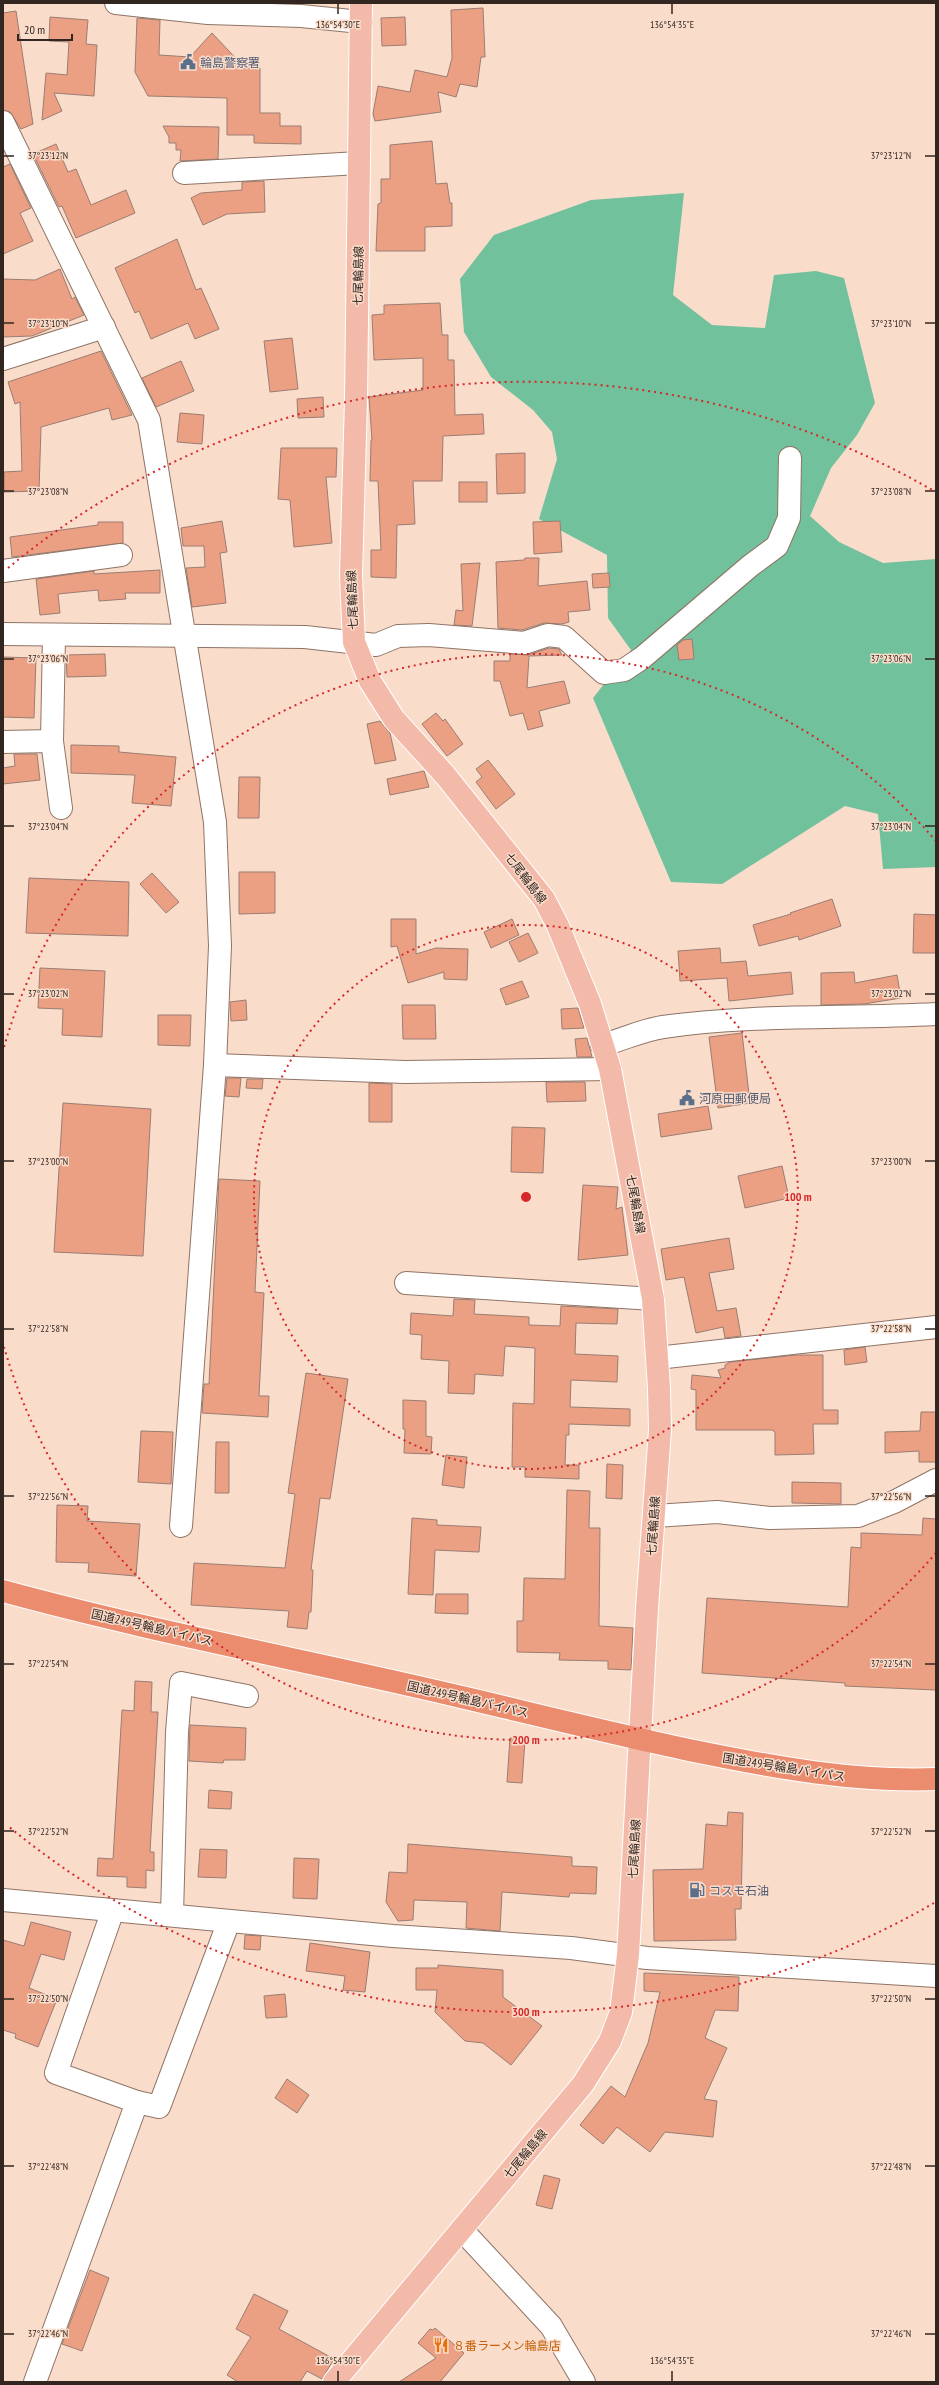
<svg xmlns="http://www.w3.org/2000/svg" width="939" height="2385" viewBox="0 0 939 2385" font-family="'PT Sans Narrow','Noto Sans JP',sans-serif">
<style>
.forest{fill:#70c19c}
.building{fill:#eba084;stroke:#9b7d72}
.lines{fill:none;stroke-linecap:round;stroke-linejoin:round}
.minor-casing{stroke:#8f7465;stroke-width:24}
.major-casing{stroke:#fff;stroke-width:24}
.highway-casing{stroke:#fff;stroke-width:24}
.minor{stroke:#fff;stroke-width:22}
.major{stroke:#f3baa9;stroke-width:22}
.highway{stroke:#eb8c6f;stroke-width:22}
.ticks{fill:none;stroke:#322620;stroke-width:1.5}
.ring{fill:none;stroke:#d62828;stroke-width:2;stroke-dasharray:2 4}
.labels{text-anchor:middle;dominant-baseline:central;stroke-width:3;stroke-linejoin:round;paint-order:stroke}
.service-label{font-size:12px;fill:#4e5e75;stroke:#fadccb;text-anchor:start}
.street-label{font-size:12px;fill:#322620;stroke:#fadccb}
.food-label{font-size:12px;fill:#c56008;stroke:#fadccb;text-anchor:start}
.ticks-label{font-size:10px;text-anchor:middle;fill:#322620;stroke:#fadccb;stroke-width:3;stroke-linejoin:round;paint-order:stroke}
.centre{fill:#d62828;stroke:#fadccb;stroke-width:2}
.ring-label{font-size:12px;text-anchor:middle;font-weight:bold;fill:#d62828;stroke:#fadccb;stroke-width:3;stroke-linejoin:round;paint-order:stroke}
</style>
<rect width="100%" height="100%" fill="#fadccb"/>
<polygon class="forest" points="684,193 673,295 712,325 765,328 774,275 816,271 844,278 875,403 857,435 831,468 810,516 839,542 883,563 936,559 936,867 883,869 878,814 845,806 722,884 671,882 593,698 631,650 608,618 607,555 539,519 557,459 552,432 533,410 491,377 464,332 460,279 494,235 591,200"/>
<g class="building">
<polygon points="483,8 485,57 481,57 477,87 460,84 456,97 438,92 441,112 375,121 373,114 378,86 410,92 415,70 447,77 452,58 451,10"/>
<polygon points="16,11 33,124 21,129 10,112 3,110 3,13"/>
<polygon points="50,17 88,20 86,44 97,45 94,96 54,93 62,111 42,120 46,73 67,75 69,42 49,41"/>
<polygon points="405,17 406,45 382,46 381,18"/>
<polygon points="137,18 160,20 159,55 190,57 212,33 245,68 260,68 260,113 280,113 280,126 301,126 301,144 254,143 254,135 227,135 227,98 148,96 135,72"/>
<polygon points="163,126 219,127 218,159 180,161 181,150 176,150 176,143 169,143 169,137"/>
<polygon points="432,141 436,184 447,183 450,203 452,203 452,226 425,227 425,251 376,251 378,204 381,203 381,179 390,179 390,145"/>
<polygon points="56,144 68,172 76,169 91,205 126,190 135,213 76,238 62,206 59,207 33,154"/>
<polygon points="10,164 31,208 20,213 33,241 3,254 3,167"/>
<polygon points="264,181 265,212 227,214 203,225 191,198 201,193 242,190 242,182"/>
<polygon points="177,239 196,290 201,288 219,329 195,339 188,323 151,339 139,311 135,313 115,268"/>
<polygon points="60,269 72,299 75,297 84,315 32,336 3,337 3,279 35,280"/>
<polygon points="440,303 442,335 448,335 448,360 454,360 455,415 483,414 484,434 443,436 442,481 413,481 415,524 397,525 396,578 371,577 371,550 381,550 378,481 370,481 371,440 372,440 369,397 423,390 423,358 374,360 372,315 384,314 384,305"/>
<polygon points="292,338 298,389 270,392 264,341"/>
<polygon points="101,351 132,415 112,420 109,408 41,427 39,491 4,492 4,472 22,471 20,402 15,404 8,382"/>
<polygon points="181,361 194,391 156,407 142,378"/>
<polygon points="323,397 324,417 298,418 297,399"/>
<polygon points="180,413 204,415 202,444 177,442"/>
<polygon points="281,448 337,448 336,477 326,477 332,543 294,547 290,500 278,499"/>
<polygon points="525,453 525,493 497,494 496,454"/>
<rect x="459" y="482" width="28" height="20"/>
<polygon points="222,521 227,552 220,553 226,603 192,607 186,568 205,567 204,546 183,546 181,528"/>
<polygon points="560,521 562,552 534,554 533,522"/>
<polygon points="98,522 123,522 123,543 12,557 10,537 98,525"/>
<polygon points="525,558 539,558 538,586 587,581 590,610 568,612 569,622 562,624 544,623 522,630 498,628 496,562 524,560"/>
<polygon points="480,563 472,626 454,625 456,610 463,611 461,564"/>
<polygon points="160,570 160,593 125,593 126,599 99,601 98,590 58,594 60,613 40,615 36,579 94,571 94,574"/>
<polygon points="609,573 610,587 593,588 592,574"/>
<polygon points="692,639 694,659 679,660 677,645 683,640"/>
<polygon points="549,648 559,649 562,655 529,656 527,688 564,681 570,703 539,711 543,726 528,730 523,713 510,716 500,681 494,681 494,661 510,661 510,654 528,655"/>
<polygon points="105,654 106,676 67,677 66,655"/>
<polygon points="3,657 36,658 34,718 3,717"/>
<polygon points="436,713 443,721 445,719 463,744 447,756 422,724"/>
<polygon points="380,721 390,733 396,760 375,764 367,724"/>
<polygon points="71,745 119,746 119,752 176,757 171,806 132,803 135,775 71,773"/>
<polygon points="14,754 37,754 40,780 3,784 3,768 15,766"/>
<polygon points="488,760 515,794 496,809 476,782 482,777 476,769"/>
<polygon points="424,771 429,787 390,795 387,779"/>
<polygon points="239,777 260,777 259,818 238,818"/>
<polygon points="239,872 275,872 275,913 239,914"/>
<polygon points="152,873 179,902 166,913 140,884"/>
<polygon points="29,878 129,882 128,936 26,933"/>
<polygon points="832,899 841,926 799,940 798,936 759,946 753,925 791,914 790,913"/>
<polygon points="914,914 936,915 936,953 913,953"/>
<polygon points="391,919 416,919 416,954 436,948 468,949 467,980 444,979 444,972 408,983 397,946 391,947"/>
<polygon points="512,919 519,935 491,948 484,932"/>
<polygon points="528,933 538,953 519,962 509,942"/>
<polygon points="720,948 721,963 746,961 748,976 791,972 793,994 729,1001 727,978 680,981 678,951"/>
<polygon points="40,968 105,971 102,1037 62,1035 63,1009 38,1008"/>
<polygon points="854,972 855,983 897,975 901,998 864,1004 821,1005 821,973"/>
<polygon points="522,981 529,997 506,1005 500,989"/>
<polygon points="246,1000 247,1020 231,1021 230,1002"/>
<polygon points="402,1005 435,1005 436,1039 403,1039"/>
<polygon points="578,1008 584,1028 562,1029 561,1009"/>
<polygon points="158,1015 191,1015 190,1046 158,1045"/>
<polygon points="742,1033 750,1103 718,1108 709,1037"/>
<polygon points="587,1038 592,1057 577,1057 575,1039"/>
<polygon points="227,1078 241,1078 239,1097 225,1096"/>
<polygon points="247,1079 263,1079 262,1089 246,1088"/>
<polygon points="546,1082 585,1082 586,1101 547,1102"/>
<polygon points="369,1083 392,1084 392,1122 369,1122"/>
<polygon points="63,1103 151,1109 143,1256 54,1252"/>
<polygon points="708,1106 712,1129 661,1137 658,1114"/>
<polygon points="512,1127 545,1128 543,1173 511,1172"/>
<polygon points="782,1166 789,1198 745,1208 738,1176"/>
<polygon points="219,1179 260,1181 255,1292 264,1293 259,1396 269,1396 268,1417 202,1413 204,1384 209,1384"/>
<polygon points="583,1185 618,1187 616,1209 622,1207 628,1255 578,1260"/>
<polygon points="729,1238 734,1269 709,1273 717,1311 736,1308 741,1336 725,1338 723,1327 696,1333 684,1277 666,1280 661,1249"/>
<polygon points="454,1299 475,1300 474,1314 529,1317 529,1325 560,1326 561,1306 618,1309 617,1324 576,1323 575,1354 618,1356 617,1382 571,1380 570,1407 630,1409 630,1426 569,1424 569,1435 566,1435 565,1465 579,1465 579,1479 525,1477 525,1467 512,1467 513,1403 534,1404 535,1348 505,1346 503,1376 475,1374 474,1394 448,1393 449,1361 421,1359 422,1335 410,1334 411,1313 453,1316"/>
<polygon points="865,1347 867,1362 845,1365 844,1350"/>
<polygon points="796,1355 823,1355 823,1410 838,1410 838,1424 813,1424 814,1454 775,1455 775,1432 772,1430 696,1430 696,1390 691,1389 692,1375 721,1378 718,1370 725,1368 725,1365 730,1362"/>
<polygon points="306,1373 348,1379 330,1499 320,1498 311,1570 313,1570 311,1612 309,1612 307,1629 287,1627 289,1611 191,1605 194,1563 285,1568 295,1494 288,1493"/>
<polygon points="403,1400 426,1401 426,1436 432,1437 431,1454 404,1453 405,1429 403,1429"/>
<polygon points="921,1412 936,1412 936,1462 919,1462 919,1451 885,1453 885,1432 920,1431"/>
<polygon points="141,1431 173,1432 171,1484 138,1482"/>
<polygon points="216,1442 229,1442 229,1493 215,1493"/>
<polygon points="446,1455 467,1457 464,1488 442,1485"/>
<polygon points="607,1464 623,1465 622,1499 606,1498"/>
<polygon points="792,1482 841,1483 841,1504 792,1503"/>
<polygon points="567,1490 590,1491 589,1528 600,1528 599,1626 633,1628 631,1670 608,1669 608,1661 559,1660 560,1653 517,1652 517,1621 523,1621 524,1578 565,1579"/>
<polygon points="57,1505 88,1506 87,1521 140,1524 136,1576 88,1572 89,1563 56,1562"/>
<polygon points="412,1518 437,1520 437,1525 481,1527 479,1552 435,1550 433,1595 408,1594"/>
<polygon points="923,1518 936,1519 936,1690 845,1686 845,1683 702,1673 707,1598 848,1607 851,1547 861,1548 861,1533 922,1535"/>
<polygon points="436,1594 468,1594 468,1614 435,1613"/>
<polygon points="135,1681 152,1682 151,1712 158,1712 150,1852 154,1852 154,1871 146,1870 146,1888 127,1887 127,1877 97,1876 98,1858 113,1859 122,1710 134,1711"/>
<polygon points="190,1725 246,1728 245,1760 224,1760 223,1763 189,1761"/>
<polygon points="510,1738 525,1740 522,1783 507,1782"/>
<polygon points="209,1790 232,1792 231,1809 208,1808"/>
<polygon points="728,1812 743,1813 741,1909 735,1909 736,1940 654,1941 653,1870 703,1869 706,1824 727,1826"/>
<polygon points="408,1844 572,1857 572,1866 597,1867 596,1894 570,1893 569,1897 502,1892 500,1931 466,1928 467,1902 414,1900 413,1920 398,1921 386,1902 389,1872 407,1873"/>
<polygon points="200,1849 227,1850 226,1878 198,1877"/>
<polygon points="294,1858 319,1859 317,1899 293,1898"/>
<polygon points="31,1922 71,1932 64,1960 41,1954 29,1988 57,1999 38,2047 15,2038 16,2034 3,2030 3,1940 24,1946"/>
<polygon points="245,1935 261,1936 260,1950 244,1949"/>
<polygon points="310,1943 370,1952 365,1992 343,1990 345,1976 306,1971"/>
<polygon points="438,1965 503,1970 503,1997 542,2026 511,2065 483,2043 465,2041 435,2012 437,1990 416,1990 416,1968 438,1968"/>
<polygon points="644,1973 739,1977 738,2011 715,2010 705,2038 727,2048 704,2099 717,2101 713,2137 665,2132 650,2152 617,2127 603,2144 580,2125 611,2086 625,2097 648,2043 660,1992 644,1991"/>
<polygon points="285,1994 287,2017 266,2018 264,1996"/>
<polygon points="287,2079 309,2095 297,2113 275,2098"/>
<polygon points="544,2175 560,2179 552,2209 536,2205"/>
<polygon points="90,2270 109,2278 82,2351 62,2344"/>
<polygon points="254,2294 288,2311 279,2329 334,2359 322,2379 307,2371 300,2382 238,2382 227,2375 251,2337 236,2329"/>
<polygon points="435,2328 464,2353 440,2382 399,2382 436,2358 418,2343 430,2329 433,2330"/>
</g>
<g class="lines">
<defs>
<g id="minor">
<polyline points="116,3 208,13 301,16 361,22"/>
<polyline points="3,122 149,420 215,822 220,946 215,1065 181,1526"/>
<polyline points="184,173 359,163"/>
<polyline points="3,359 104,327"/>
<polyline points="3,571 121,555"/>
<polyline points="3,634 305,637 376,645 398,636 429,635 524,643 548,635 564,637 604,673 624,670 642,658 750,566 777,546 789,518 790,458"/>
<polyline points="52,741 61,808"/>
<polyline points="3,742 52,741 54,635"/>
<path d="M602 1045C622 1040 642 1030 663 1027 753 1014 845 1019 936 1014"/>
<polyline points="215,1065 405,1072 610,1069"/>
<polyline points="406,1283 653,1299"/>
<polyline points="657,1358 936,1327"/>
<polyline points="655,1516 717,1512 770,1518 858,1516 894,1502 936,1480"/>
<polyline points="3,1900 393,1936 571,1948 647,1958 936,1976"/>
<polyline points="113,1910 56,2073 137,2102"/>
<polyline points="172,1915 177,1732 181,1683 247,1696"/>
<polyline points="462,2230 551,2326 584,2382"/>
<polyline points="35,2382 137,2102 159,2107 229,1921"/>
</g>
<polyline id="major" points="334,2382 583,2084 610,2041 621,2012 628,1955 647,1608 660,1430 659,1388 653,1299 610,1069 590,1004 558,926 544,899 445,775 394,719 370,681 354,642 351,575 356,400 361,3"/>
<path id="highway" d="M3 1591C157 1633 315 1662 470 1699 546 1717 622 1736 699 1752 778 1768 855 1782 936 1779"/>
</defs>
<use href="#minor" class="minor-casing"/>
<use href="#major" class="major-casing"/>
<use href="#highway" class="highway-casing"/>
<use href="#minor" class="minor"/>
<use href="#major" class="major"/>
<use href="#highway" class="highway"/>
</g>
<path class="ticks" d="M338 4V14M672 4V14M4 156H14M925 156H935M4 323H14M925 323H935M4 491H14M925 491H935M4 659H14M925 659H935M4 826H14M925 826H935M4 994H14M925 994H935M4 1161H14M925 1161H935M4 1329H14M925 1329H935M4 1496H14M925 1496H935M4 1664H14M925 1664H935M4 1831H14M925 1831H935M4 1999H14M925 1999H935M4 2166H14M925 2166H935M4 2334H14M925 2334H935M338 2371V2381M672 2371V2381"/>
<g class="ring">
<circle cx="526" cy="1197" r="272"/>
<path d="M936 1553A543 543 0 0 1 4 1347M4 1047A543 543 0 0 1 936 841"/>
<path d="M934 1903A815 815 0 0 1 8 1826M8 568A815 815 0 0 1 934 491"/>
</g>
<defs>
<symbol id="civic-bare" viewBox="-9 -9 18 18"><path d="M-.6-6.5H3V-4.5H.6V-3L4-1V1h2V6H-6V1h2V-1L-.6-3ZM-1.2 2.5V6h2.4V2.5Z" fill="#5c6f8a" stroke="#fadccb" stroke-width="2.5" paint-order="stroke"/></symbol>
<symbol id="fuel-bare" viewBox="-9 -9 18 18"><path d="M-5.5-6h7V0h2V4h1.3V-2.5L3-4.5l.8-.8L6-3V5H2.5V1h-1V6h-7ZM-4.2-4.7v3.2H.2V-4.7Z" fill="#5c6f8a" stroke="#fadccb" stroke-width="2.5" paint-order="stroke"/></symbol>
<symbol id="restaurant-bare" viewBox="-9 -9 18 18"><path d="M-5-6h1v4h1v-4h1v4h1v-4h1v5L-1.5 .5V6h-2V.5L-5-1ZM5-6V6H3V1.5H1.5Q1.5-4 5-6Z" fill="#e8710a" stroke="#fadccb" stroke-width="2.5" paint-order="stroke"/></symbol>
</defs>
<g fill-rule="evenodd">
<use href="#civic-bare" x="177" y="51" width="22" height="22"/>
<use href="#civic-bare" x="676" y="1087" width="22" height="22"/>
<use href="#fuel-bare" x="686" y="1879" width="22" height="22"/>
<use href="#restaurant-bare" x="430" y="2334" width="22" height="22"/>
</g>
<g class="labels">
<g class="service-label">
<text x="200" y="62">輪島警察署</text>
<text x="699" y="1098">河原田郵便局</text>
<text x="709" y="1890">コスモ石油</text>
</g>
<g class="street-label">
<text transform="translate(358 276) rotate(-89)">七尾輪島線</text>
<text transform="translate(352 600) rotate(-92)">七尾輪島線</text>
<text transform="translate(526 878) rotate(53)">七尾輪島線</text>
<text transform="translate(636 1204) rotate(80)">七尾輪島線</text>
<text transform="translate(653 1526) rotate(-86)">七尾輪島線</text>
<text transform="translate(152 1627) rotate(13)">国道249号輪島バイパス</text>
<text transform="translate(468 1699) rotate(13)">国道249号輪島バイパス</text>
<text transform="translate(784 1767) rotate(9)">国道249号輪島バイパス</text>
<text transform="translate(634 1849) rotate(-87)">七尾輪島線</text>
<text transform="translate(525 2154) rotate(-50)">七尾輪島線</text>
</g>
<g class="food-label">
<text x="453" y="2345">８番ラーメン輪島店</text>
</g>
</g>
<g class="ticks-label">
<text x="338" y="28">136°54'30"E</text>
<text x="672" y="28">136°54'35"E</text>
<text x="48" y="159">37°23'12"N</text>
<text x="891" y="159">37°23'12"N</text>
<text x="48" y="327">37°23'10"N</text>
<text x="891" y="327">37°23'10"N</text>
<text x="48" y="495">37°23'08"N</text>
<text x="891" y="495">37°23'08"N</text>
<text x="48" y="662">37°23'06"N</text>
<text x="891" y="662">37°23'06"N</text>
<text x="48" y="830">37°23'04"N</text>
<text x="891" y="830">37°23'04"N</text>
<text x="48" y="997">37°23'02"N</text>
<text x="891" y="997">37°23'02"N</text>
<text x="48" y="1165">37°23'00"N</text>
<text x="891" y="1165">37°23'00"N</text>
<text x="48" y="1332">37°22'58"N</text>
<text x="891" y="1332">37°22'58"N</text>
<text x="48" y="1500">37°22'56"N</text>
<text x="891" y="1500">37°22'56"N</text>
<text x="48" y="1667">37°22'54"N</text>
<text x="891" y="1667">37°22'54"N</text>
<text x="48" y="1835">37°22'52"N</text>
<text x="891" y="1835">37°22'52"N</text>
<text x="48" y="2002">37°22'50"N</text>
<text x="891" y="2002">37°22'50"N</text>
<text x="48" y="2170">37°22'48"N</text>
<text x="891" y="2170">37°22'48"N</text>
<text x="48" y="2337">37°22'46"N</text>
<text x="891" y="2337">37°22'46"N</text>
<text x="338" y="2364">136°54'30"E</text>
<text x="672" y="2364">136°54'35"E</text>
</g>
<circle cx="526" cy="1197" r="6" class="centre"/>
<g class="ring-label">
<text x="798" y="1201">100 m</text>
<text x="526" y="1744">200 m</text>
<text x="526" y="2016">300 m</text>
</g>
<rect width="939" height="2385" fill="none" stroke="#322620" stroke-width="8"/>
<path d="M18 34v6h54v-6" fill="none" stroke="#322620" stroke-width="2"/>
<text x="24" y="34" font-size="12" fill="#322620" stroke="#fadccb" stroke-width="3" paint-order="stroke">20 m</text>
</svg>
